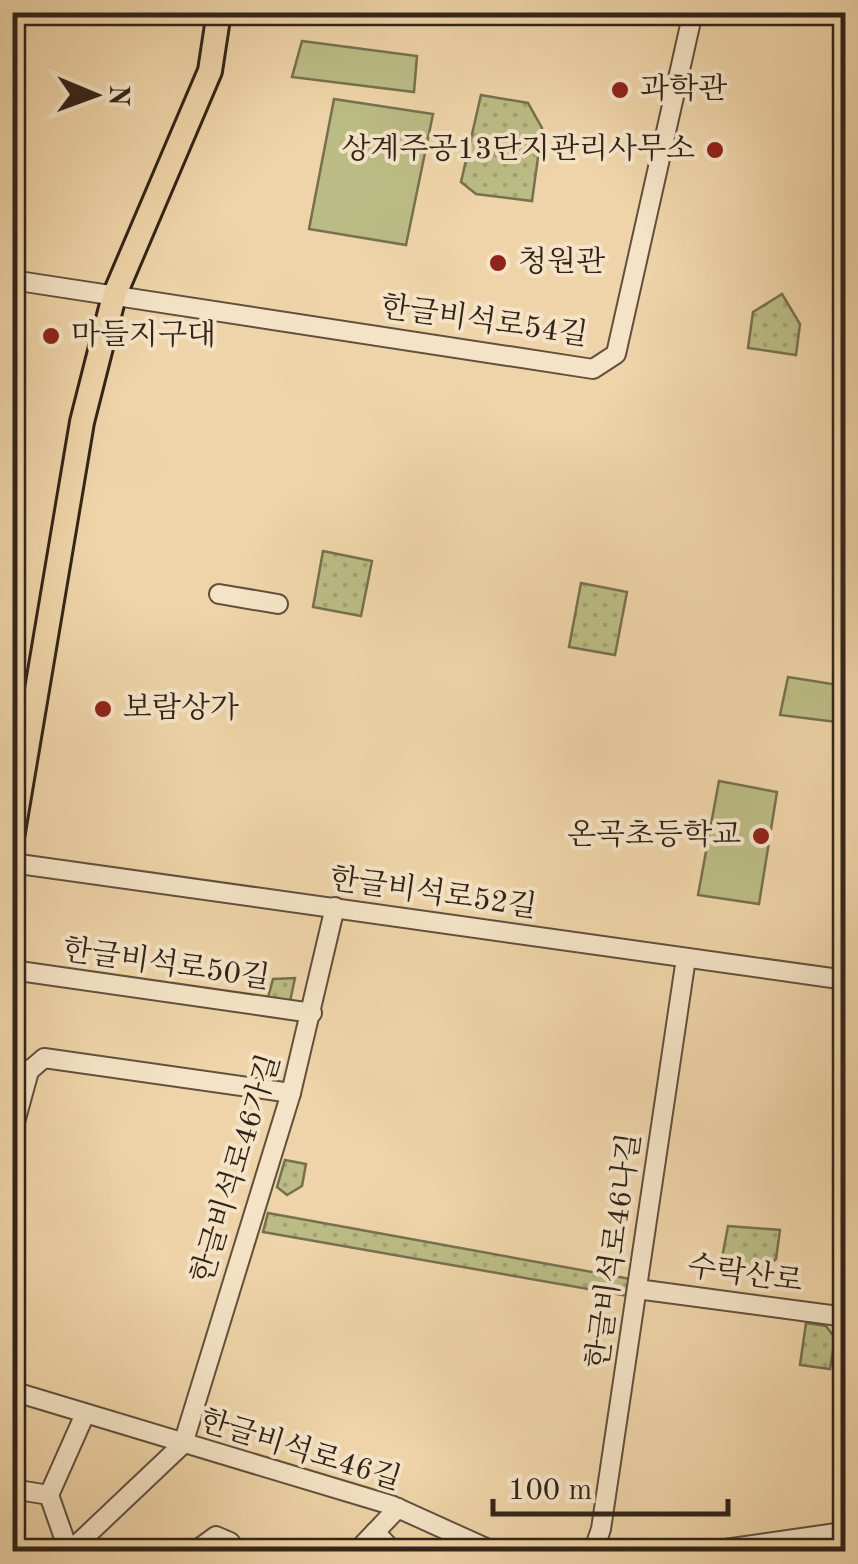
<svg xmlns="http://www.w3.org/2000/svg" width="858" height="1564" viewBox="0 0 858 1564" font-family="'Old Standard TT','Noto Serif KR',serif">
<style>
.grass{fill:#bbbc85;stroke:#77704f;stroke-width:2.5}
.park{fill:url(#park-dots);stroke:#77704f;stroke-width:2.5}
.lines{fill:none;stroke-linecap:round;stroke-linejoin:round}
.minor-casing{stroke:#62503d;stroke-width:22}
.major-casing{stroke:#332419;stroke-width:28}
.minor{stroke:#f4e3c6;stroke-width:18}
.major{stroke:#eed4a8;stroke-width:22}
.poi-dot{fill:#8f2418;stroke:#f4e3c6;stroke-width:4}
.labels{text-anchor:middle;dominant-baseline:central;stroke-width:8;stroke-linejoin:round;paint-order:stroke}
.poi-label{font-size:30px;fill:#332419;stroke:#f4e3c6;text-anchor:start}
.street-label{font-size:30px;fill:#332419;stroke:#f4e3c6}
</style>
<defs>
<pattern id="park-dots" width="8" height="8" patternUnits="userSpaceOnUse" patternTransform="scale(2.5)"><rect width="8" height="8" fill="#bbbc85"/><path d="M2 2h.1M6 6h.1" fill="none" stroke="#a1a172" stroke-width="1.8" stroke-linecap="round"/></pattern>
</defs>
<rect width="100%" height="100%" fill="#eed4a8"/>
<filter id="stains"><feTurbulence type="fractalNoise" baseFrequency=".002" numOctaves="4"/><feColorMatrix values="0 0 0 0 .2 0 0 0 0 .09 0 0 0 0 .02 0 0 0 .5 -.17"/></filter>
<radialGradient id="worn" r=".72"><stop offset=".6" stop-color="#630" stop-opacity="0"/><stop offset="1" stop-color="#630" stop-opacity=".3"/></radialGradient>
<g class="grass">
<polygon points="302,41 417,56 414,92 292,77"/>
<polygon points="334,99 433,114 406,245 309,229"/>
<polygon points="788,677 845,686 845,723 780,715"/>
<polygon points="719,781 777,792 759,904 698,895"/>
</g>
<g class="park">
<polygon points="481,95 528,103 542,128 532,201 476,194 461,182"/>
<polygon points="782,294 800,324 796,355 748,348 753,312"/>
<polygon points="323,551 372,561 361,616 313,607"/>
<polygon points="581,583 627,592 615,655 569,647"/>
<polygon points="295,978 289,1006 267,1001 273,979"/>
<polygon points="285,1160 306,1164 302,1186 287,1195 277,1187"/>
<polygon points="268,1213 636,1280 634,1297 263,1232"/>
<polygon points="728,1226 780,1230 776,1259 765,1268 764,1278 719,1274"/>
<polygon points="806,1323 826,1326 835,1338 830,1369 800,1365"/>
</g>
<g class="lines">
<defs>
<g id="minor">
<polyline points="12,280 593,369 616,354 693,12"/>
<polyline points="219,594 278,604"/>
<polyline points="12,863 846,980"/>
<polyline points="12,970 312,1013"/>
<polyline points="12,1066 29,1071 44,1058 291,1093"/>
<polyline points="12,1133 29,1071"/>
<polyline points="637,1289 846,1317"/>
<polyline points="12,1391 391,1505 495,1552"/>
<polyline points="12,1489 49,1495 69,1552"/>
<polyline points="49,1495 85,1414"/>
<polyline points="375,1532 394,1552"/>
<polyline points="69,1552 183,1444 291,1093 335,907"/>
<polyline points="194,1552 216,1536 230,1542 237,1552"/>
<polyline points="356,1552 398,1508"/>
<polyline points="593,1552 601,1529 686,958"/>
<polyline points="704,1552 843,1532"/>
<polyline points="836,1552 846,1516"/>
</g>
<polyline id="major" points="12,838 82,422 114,296 210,71 219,12"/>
</defs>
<use href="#minor" class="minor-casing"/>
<use href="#major" class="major-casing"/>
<use href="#minor" class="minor"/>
<use href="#major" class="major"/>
</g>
<g class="poi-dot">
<circle cx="620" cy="90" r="10"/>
<circle cx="715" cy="150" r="10"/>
<circle cx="498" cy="263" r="10"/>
<circle cx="51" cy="336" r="10"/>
<circle cx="103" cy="709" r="10"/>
<circle cx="761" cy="836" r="10"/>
</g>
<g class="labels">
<g class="poi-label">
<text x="640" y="90">과학관</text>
<text x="695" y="150" text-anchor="end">상계주공13단지관리사무소</text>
<text x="518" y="263">청원관</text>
<text x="71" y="336">마들지구대</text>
<text x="123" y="709">보람상가</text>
<text x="741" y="836" text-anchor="end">온곡초등학교</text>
</g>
<g class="street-label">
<text transform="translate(484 322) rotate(8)">한글비석로54길</text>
<text transform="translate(433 894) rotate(8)">한글비석로52길</text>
<text transform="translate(166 965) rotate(8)">한글비석로50길</text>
<text transform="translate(237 1169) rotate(-73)">한글비석로46가길</text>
<text transform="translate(615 1251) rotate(-82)">한글비석로46나길</text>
<text transform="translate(745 1275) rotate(8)">수락산로</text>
<text transform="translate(300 1451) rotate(17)">한글비석로46길</text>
</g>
</g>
<rect width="858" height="1564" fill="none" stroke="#eed4a8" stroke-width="50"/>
<rect x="15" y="15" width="828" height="1534" fill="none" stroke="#332419" stroke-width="5"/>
<rect x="25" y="25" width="808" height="1514" fill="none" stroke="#332419" stroke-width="2.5"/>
<g transform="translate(95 95) rotate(91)" stroke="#f4e3c6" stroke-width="8" paint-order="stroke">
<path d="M0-8L18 38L0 25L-18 38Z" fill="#332419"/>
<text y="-15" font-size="28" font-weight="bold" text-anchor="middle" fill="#332419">N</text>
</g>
<path d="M493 1499v15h235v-15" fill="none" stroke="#332419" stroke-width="5"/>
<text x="508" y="1499" font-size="30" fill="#332419" stroke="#f4e3c6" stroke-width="8" paint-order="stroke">100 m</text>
<rect width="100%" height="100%" filter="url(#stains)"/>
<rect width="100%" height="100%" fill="url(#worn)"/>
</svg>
